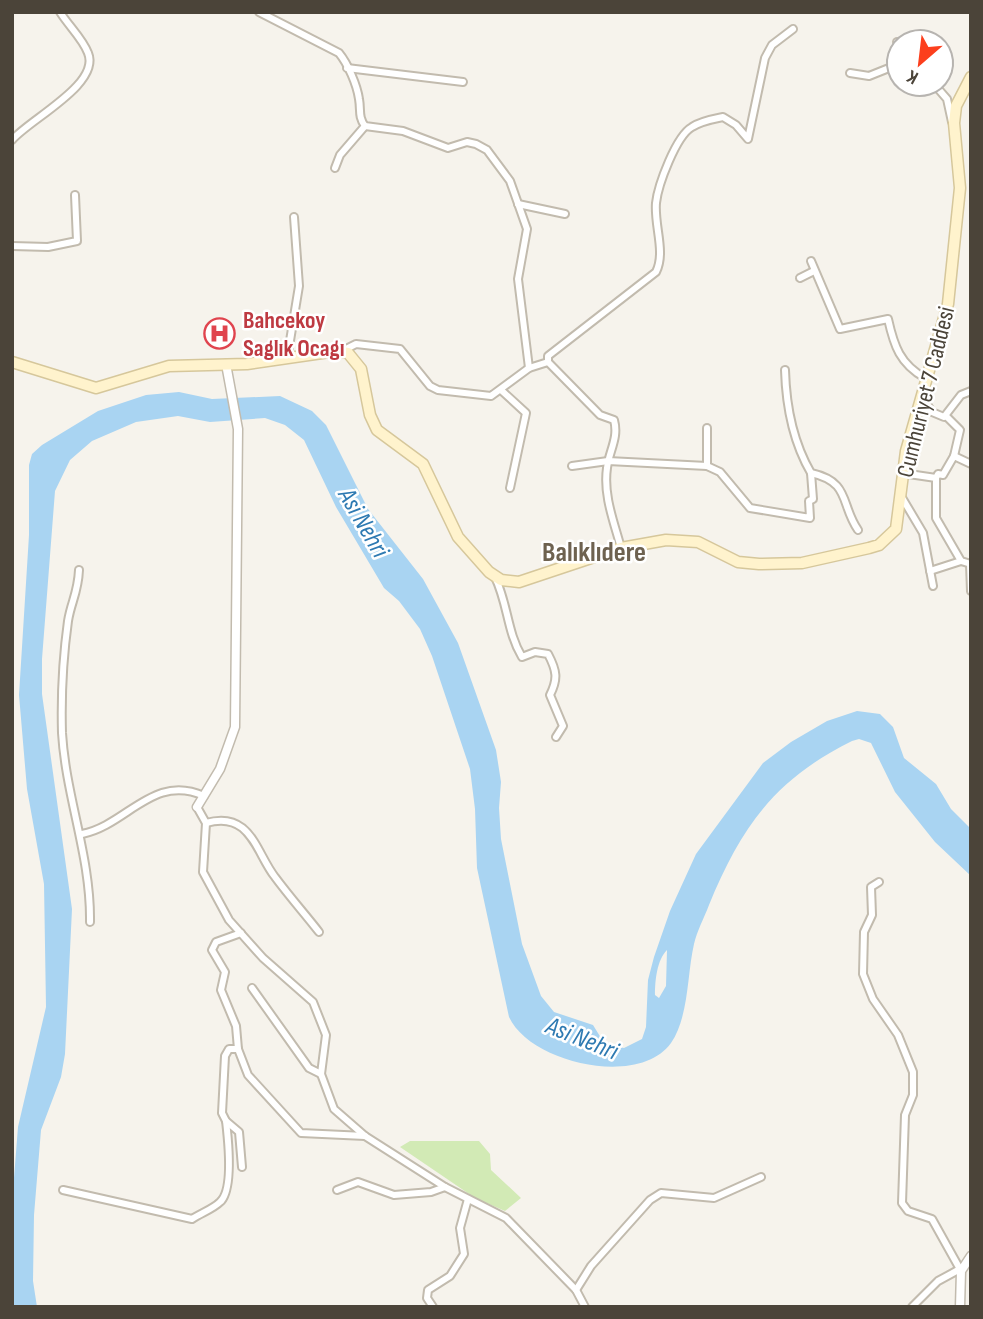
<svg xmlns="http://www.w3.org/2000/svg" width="983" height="1319" viewBox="0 0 983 1319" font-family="'Sofia Sans Condensed',sans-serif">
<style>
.green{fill:#d2eab5}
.water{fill:#a9d4f2;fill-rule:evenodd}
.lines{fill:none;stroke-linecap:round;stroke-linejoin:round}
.minor-casing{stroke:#c2bbae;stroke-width:10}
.tertiary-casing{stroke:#c2bbae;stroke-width:11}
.secondary-casing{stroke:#d6c79b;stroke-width:13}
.minor{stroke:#fff;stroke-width:6}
.tertiary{stroke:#fff;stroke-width:8}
.secondary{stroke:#fff3cd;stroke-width:10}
.labels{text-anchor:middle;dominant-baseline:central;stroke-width:5;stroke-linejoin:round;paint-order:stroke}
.health-label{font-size:24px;font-weight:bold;fill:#be3a42;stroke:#fff;text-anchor:start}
.street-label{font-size:24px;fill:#4b4439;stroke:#fff}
.water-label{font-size:26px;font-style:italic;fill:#2e7ab2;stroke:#fff}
.quarter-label{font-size:28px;font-weight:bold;fill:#6e6250;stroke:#fff}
</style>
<rect width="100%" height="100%" fill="#f6f3ec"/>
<polygon class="green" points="410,1141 479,1141 490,1154 491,1170 521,1198 505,1211 475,1198 400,1147"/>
<path class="water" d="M179 392 212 399 280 396 312 411 326 425 368 509 423 579 458 643 496 750 501 782 499 808 501 839 522 944 541 996 554 1012 593 1025 601 1038 613 1046 624 1048 642 1039 646 1027 648 980 654 957 670 911 696 854 763 763 791 742 827 721 857 711 880 714 893 727 904 758 936 784 951 809 971 829V876L935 842 895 792 871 743 859 739 852 741C775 779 741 827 709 905 704 918 697 931 694 944 687 974 689 1017 671 1043 639 1088 530 1063 509 1017L477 868 475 809 470 769 432 656 420 629 399 601 384 588 336 507 304 440 285 425 265 418 210 422 178 416 136 422 92 441 70 460 55 491 42 659V694L72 909 65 1054 61 1077 41 1130 34 1215 33 1281 37 1307H12V1203L18 1127 46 1007 44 884 27 789 19 695 29 535V465L32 454 42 445 98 411 146 395ZM667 950 666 986 659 998 655 995C655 980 657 960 667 950Z"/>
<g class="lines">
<defs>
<g id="minor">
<path d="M259 12 339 53C348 64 357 85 359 99 361 110 358 117 365 126L403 131 448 148 467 142 476 144 487 150 510 181 527 229 518 279 529 368"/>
<polyline points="897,42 899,48"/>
<polyline points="347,68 463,82"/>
<polyline points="850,73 869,76 899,64"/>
<polyline points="934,84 947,99 952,122"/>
<path d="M12 140C30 119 101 84 88 53 83 39 68 25 60 12"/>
<polyline points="335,168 340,155 365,126"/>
<polyline points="518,204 565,214"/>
<polyline points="12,246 48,247 77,241 75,195"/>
<path d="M811 261 840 329 888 319C894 346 900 364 925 378"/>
<polyline points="800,278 814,271"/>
<path d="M342 351 356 344 400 349 430 386 438 390 491 396 529 368 548 362V356L656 272C666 252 654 226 656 203 658 185 676 136 692 127 701 121 713 119 723 117L736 125 748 139 765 58 772 45 793 29"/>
<polyline points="287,359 299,286 294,217"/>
<path d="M548 362 600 415 614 420C619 438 609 451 607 468 603 495 614 522 621 548"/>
<path d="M785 370C786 405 793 442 811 473 851 482 840 504 858 530"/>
<polyline points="501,390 526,413 510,488"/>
<polyline points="922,397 932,412 944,417 961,395 971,391"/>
<polyline points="954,456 971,464"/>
<polyline points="572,466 608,461 707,466 720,472 750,508 810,518 809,501 813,499 811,473"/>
<polyline points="707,466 707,428"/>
<polyline points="902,473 936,478 936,518 961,561 971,564"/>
<polyline points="936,478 938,474 943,475 954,456 960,430 946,416"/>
<polyline points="901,496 923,533 933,586"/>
<polyline points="970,564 971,591"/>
<path d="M79 570C78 593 71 602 68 621 63 657 61 697 62 733 66 798 91 857 90 922"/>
<polyline points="930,571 961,561"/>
<path d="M495 577C508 604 507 632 522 657L535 652 548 654C557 671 558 679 550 695L563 726 556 737"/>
<polyline points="197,807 206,823 203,872 229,920 263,958 313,1002 326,1035 321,1074 334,1109 365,1136 445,1187 506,1218 576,1290 585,1307"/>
<path d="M206 823C251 810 256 853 275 877 289 896 305 914 319 932"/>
<path d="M82 834C127 825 153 773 204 796"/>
<polyline points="879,882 871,887 872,915 864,932 863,974 873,999 898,1035 913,1072 913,1095 905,1115 902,1203 908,1211 932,1219 961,1271"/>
<polyline points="252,988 309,1068 321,1074"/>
<polyline points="238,1049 236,1026 221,990 225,972 212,950 216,942 241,933"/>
<polyline points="242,1167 239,1132 226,1121 222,1113 225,1056 229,1049 238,1049 248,1075 301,1133 365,1136"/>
<path d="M63 1190 192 1219C201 1213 213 1209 220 1202 234 1190 228 1138 226 1121"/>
<polyline points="337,1190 358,1182 394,1195 431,1192 445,1187"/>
<polyline points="576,1290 591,1266 650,1200 661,1193 714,1198 761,1177"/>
<polyline points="433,1307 427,1298 428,1290 450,1276 464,1254 460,1228 468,1199"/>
<polyline points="912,1307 938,1281 960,1269"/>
</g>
<g id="tertiary">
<polyline points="197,807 220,769 235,727 238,429 226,364"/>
<polyline points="960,1307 961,1271 971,1256"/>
</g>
<polyline id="secondary" points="12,362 96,388 169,366 247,364 336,351 348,353 361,369 370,415 377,430 423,464 458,537 489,572 501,580 519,582 621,548 666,540 698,542 738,562 759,564 802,563 869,548 879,545 896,529 906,451 948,304 960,188 954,123 956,106 971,77"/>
</defs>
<use href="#minor" class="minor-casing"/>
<use href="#tertiary" class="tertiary-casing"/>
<use href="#secondary" class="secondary-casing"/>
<use href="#minor" class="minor"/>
<use href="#tertiary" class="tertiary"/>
<use href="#secondary" class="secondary"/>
</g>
<defs>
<symbol id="hospital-ring" viewBox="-11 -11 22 22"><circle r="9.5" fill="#fff" stroke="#e0444e" stroke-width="1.5"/><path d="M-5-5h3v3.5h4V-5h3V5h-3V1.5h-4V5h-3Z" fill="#e0444e"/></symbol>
</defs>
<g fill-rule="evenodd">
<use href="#hospital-ring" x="202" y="316" width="35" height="35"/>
</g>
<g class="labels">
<g class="health-label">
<text x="243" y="320">Bahcekoy<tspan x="243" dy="28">Saglık Ocagı</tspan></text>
</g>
<g class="street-label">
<text transform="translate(926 392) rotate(-76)">Cumhuriyet 7 Caddesi</text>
</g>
<g class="water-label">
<text transform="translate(363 523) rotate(60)">Asi Nehri</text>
<text transform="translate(582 1039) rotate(22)">Asi Nehri</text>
</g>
<g class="quarter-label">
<text x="594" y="552">Balıklıdere</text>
</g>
</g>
<rect width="983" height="1319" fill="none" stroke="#4b4439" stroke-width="28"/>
<g transform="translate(920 63) rotate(208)"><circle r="33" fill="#ffffff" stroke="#b7b4b0" stroke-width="2"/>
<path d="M0-5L12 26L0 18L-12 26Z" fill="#fc3f1d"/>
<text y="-10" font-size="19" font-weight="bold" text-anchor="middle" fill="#4b4439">K</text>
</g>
</svg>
